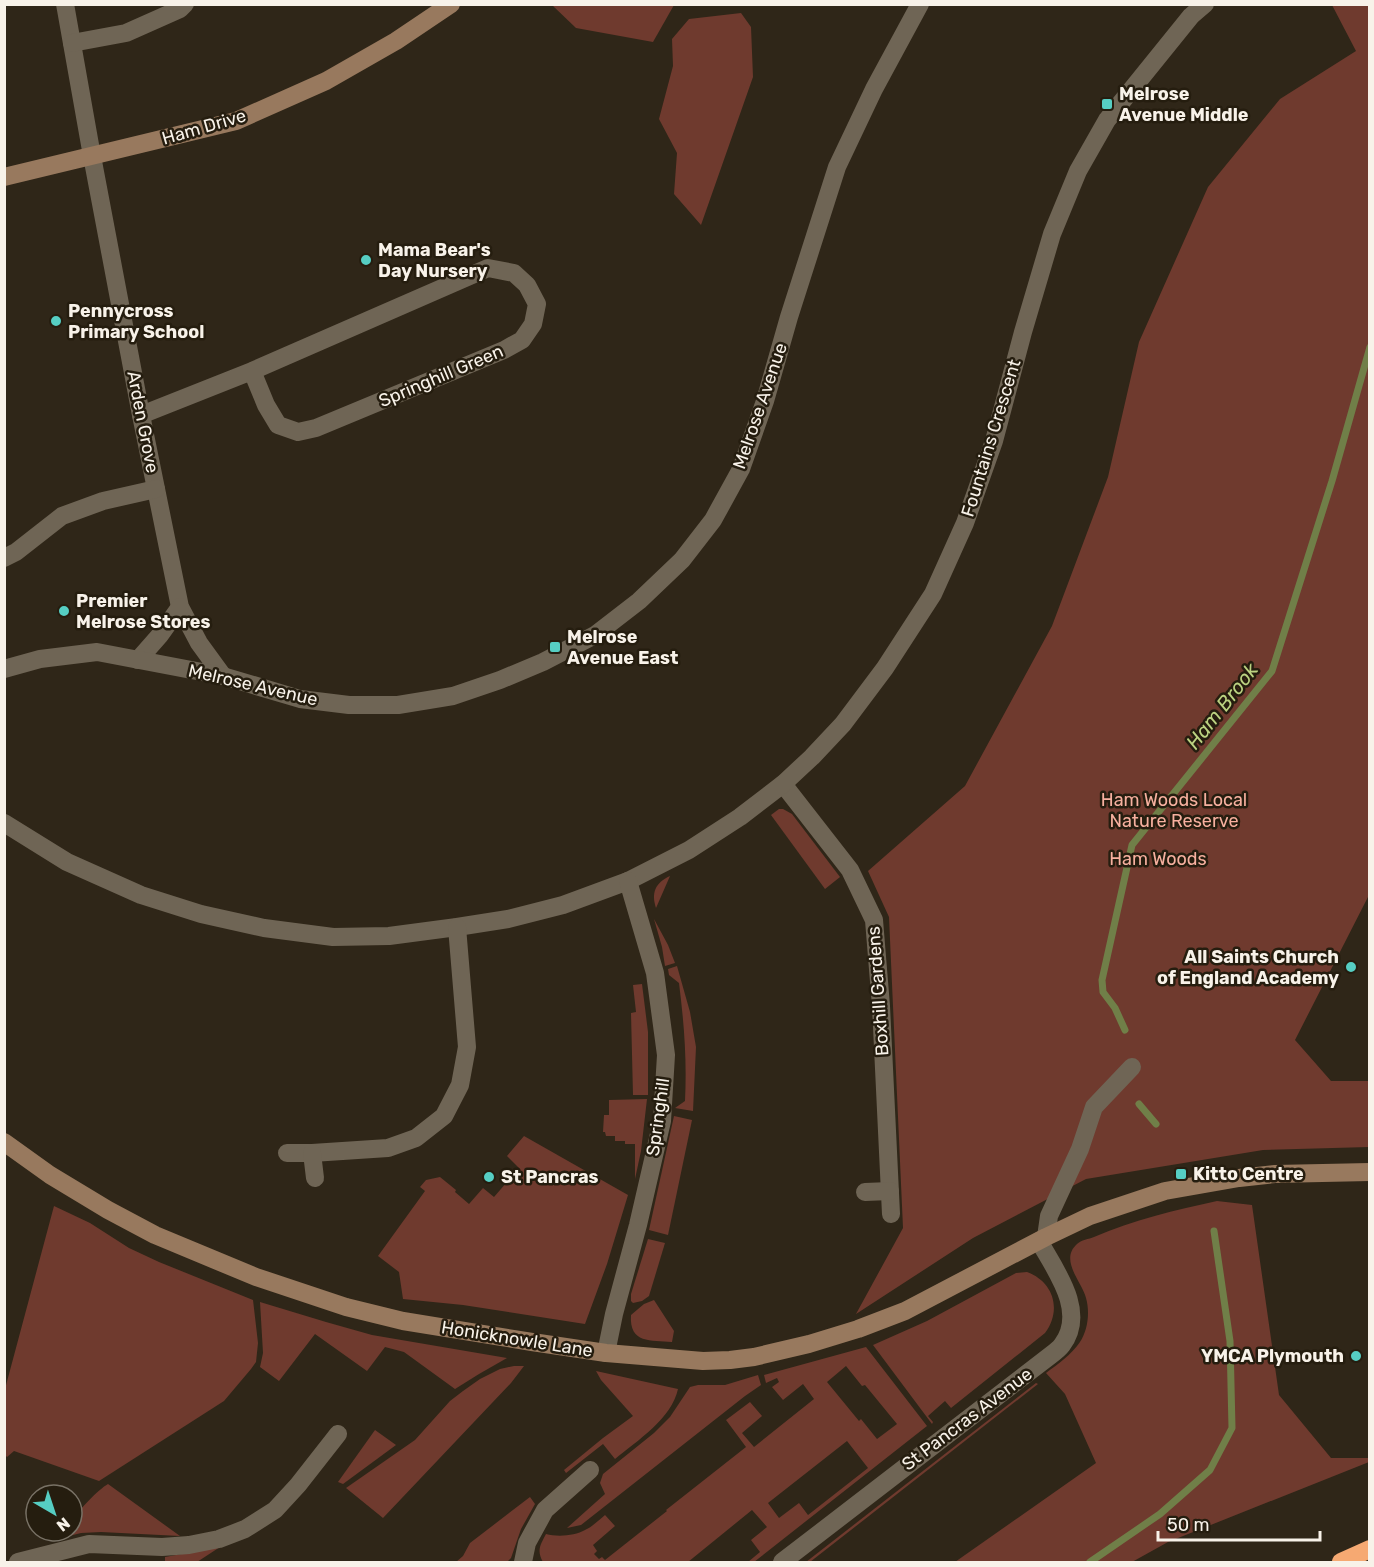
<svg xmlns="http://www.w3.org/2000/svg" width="1374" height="1567" viewBox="0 0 1374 1567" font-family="Rubik,sans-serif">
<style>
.green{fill:#6f3a2e;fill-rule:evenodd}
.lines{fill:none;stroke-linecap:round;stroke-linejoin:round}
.stream{stroke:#707f48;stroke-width:7}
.street{stroke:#6f6555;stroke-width:18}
.secondary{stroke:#98795e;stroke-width:18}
.highway{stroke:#f6a972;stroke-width:18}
.poi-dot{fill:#56cec3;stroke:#251d0f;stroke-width:2}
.labels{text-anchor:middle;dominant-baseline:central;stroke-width:5;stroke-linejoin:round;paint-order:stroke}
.poi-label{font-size:18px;font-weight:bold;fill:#f8f2e9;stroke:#251d0f;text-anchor:start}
.street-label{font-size:18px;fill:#f8f2e9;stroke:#251d0f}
.park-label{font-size:18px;fill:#f7b09f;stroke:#251d0f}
.water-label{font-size:20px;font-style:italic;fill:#bcd381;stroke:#251d0f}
</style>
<rect width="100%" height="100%" fill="#2f2618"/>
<g class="green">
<polygon points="552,5 674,5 653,42 576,28"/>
<polygon points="1332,5 1369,5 1369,895 1295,1040 1331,1081 1369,1081 1369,1147 1263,1150 1086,1179 973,1238 856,1314 903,1228 889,917 868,871 965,786 1052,626 1108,477 1139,342 1208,187 1280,99 1356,51"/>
<polygon points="741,13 751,27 753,77 701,225 674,194 677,153 659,119 673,66 672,39 689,19"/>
<polygon points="779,809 783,809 792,814 840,877 825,889 771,815"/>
<path d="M670 876 656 908C651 893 655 883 670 876Z"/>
<polygon points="654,919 668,945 675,963 665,966 662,947"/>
<path d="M677 966 690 1012 696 1047 693 1111 675 1108 685 1101C687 1059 684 1023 679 983L669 975 668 969Z"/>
<polygon points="642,984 648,1032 648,1095 633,1095 631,1013 636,1012 633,985"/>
<polygon points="647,1099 641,1151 635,1179 635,1144 625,1144 625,1141 615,1141 615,1136 606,1136 605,1132 603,1132 604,1115 609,1115 609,1100"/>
<polygon points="674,1116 692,1120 668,1235 649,1230"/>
<polygon points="524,1136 628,1195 607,1264 585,1324 463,1305 403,1299 399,1272 378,1256 425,1191 420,1187 426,1180 440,1177 456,1190 455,1192 469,1204 483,1188 494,1197 519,1168 507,1156"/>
<path d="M1217 1201 1252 1205 1279 1395 1331 1458H1369V1462L1168 1542 1132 1562H955L1096 1463 1065 1394 1046 1373C1058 1364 1071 1355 1080 1342 1088 1330 1090 1312 1086 1298 1082 1282 1059 1260 1077 1244 1081 1240 1089 1239 1094 1237 1133 1220 1176 1210 1217 1201Z"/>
<polygon points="54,1206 90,1223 129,1248 159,1262 253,1300 258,1343 256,1362 251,1369 224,1401 99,1481 14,1451 7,1457 5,1455 5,1389"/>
<polygon points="648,1239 665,1243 649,1296 642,1301 633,1303 631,1301 631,1294"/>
<path d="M1027 1272C1054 1282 1062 1310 1045 1333L951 1408 945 1401 928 1416 933 1422 932 1424 873 1345 927 1321 1016 1273Z"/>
<path d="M654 1300 674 1331 672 1342C651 1340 629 1344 631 1315L644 1304Z"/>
<polygon points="260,1302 326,1322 372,1335 507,1358 479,1374 455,1389 404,1352 385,1347 367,1371 315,1334 279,1381 260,1367 263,1353"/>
<path d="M866 1347 927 1426 754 1562H748L760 1552 751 1540 767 1527 752 1510 688 1562H543C536 1550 541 1544 546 1534 557 1537 575 1536 585 1530 592 1527 599 1520 605 1515L615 1526 593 1545 597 1551 594 1554 599 1559 602 1557 605 1560 667 1511 666 1510 746 1447 726 1420 750 1402 762 1416 742 1433 754 1447 814 1399 803 1384 783 1400 772 1387 779 1382 777 1378 766 1383 764 1375ZM846 1366 862 1386 865 1385 897 1424 877 1439 861 1419 859 1421 827 1382ZM847 1441 868 1468 808 1515 799 1503 779 1518 768 1503Z"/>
<polygon points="514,1366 524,1366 511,1383 383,1518 346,1488 415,1440 450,1401 463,1391 480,1379 500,1369"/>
<path d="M596 1371 678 1389C672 1418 637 1441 615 1459L603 1444 566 1473 564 1470 603 1438 633 1416 601 1380Z"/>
<polygon points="758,1375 761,1385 745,1396 581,1525 567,1528 605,1494 600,1483 603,1474 654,1433 670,1417 690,1387 698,1385 725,1385"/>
<polygon points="1036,1383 1038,1384 810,1562 806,1562"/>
<polygon points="375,1430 396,1445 343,1484 338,1482"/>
<path d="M108 1484 180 1536 101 1532 81 1533 57 1539 64 1531H72C72 1529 72 1523 73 1521 77 1511 99 1489 108 1484Z"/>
<polygon points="530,1497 535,1504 521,1529 511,1558 507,1562 456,1562 463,1556 470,1543"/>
<polygon points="220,1547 197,1562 165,1562 165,1557"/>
</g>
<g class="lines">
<g class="stream">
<polyline points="1125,1030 1115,1008 1103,992 1102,980 1132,845 1272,671 1332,481 1370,347"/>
<polyline points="1139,1104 1156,1124"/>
<polyline points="1090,1562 1160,1514 1210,1470 1232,1428 1230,1341 1214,1231"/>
</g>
<g class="street">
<polyline points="65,4 92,156 141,415 180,607 199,643 223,676"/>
<polyline points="72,43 126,33 180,9 185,4"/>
<polyline points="141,415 252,371 488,268 514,273 527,285 537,304 533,324 522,340 504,350 316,428 298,432 278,425 266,405 252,371"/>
<polyline points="4,558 16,552 62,516 103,501 156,489"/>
<polyline points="138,660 160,635 180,607"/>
<polyline points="4,669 40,659 97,652 223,676 300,699 349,705 398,705 453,696 500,680 543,662 595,635 639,601 682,560 713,520 741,469 765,401 789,317 837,167 874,89 920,4"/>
<polyline points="783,784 850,870 874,920 881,1006 891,1214"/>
<polyline points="4,823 67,862 141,895 201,914 264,928 333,937 389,936 457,927 508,919 563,905 628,881 689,850 740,817 783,784 812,757 843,724 885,668 933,594 965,523 994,441 1023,332 1052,234 1078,171 1107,120 1191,16 1205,4"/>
<polyline points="287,1153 312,1153 388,1148 416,1138 444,1116 460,1085 467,1047 457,927"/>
<polyline points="312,1153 315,1178"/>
<polyline points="865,1192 890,1191"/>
<polyline points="1046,1237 1049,1216 1080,1149 1094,1107 1132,1067"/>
<polyline points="606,1353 614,1314 638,1225 662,1121 666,1055 655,973 628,881"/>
<polyline points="18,1562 89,1544 162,1547 189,1545 219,1539 245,1529 275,1510 298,1485 338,1434"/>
<polyline points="523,1562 527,1543 545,1510 590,1470"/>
<path d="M782 1562 1051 1355C1055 1352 1059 1349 1062 1345 1087 1312 1056 1271 1039 1241"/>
</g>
<g class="secondary">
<polyline points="4,177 236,121 326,81 396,41 451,4"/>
<polyline points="4,1142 50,1175 108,1210 155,1235 256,1277 346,1307 403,1321 532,1342 606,1353 703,1361 730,1360 754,1357 809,1344 858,1329 905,1311 1046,1237 1090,1216 1165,1191 1239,1178 1275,1174 1370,1172"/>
</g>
<polyline class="highway" points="1341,1562 1370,1549"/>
</g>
<g class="poi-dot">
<rect x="1101" y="98" width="12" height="12" rx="3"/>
<circle cx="366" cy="260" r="6"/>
<circle cx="56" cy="321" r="6"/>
<circle cx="64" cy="611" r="6"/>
<rect x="549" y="641" width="12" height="12" rx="3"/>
<circle cx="1351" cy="967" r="6"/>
<rect x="1175" y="1168" width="12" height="12" rx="3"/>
<circle cx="489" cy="1177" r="6"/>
<circle cx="1356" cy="1356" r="6"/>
</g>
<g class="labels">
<g class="poi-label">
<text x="1119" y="94">Melrose<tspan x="1119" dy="21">Avenue Middle</tspan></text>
<text x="378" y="250">Mama Bear's<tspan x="378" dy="21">Day Nursery</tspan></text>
<text x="68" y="311">Pennycross<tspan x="68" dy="21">Primary School</tspan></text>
<text x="76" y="601">Premier<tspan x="76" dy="21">Melrose Stores</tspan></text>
<text x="567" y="637">Melrose<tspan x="567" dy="21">Avenue East</tspan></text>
<text x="1339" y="957" text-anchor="end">All Saints Church<tspan x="1339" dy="21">of England Academy</tspan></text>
<text x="1193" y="1174">Kitto Centre</text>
<text x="501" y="1177">St Pancras</text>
<text x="1344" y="1356" text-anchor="end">YMCA Plymouth</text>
</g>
<g class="street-label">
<text transform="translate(204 127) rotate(-16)">Ham Drive</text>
<text transform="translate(441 376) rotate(-23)">Springhill Green</text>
<text transform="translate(760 406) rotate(-71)">Melrose Avenue</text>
<text transform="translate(143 422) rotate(79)">Arden Grove</text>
<text transform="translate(991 438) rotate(-73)">Fountains Crescent</text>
<text transform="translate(253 685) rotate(13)">Melrose Avenue</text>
<text transform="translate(878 991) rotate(-94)">Boxhill Gardens</text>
<text transform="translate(658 1117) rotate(-82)">Springhill</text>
<text transform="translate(517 1339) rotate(9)">Honicknowle Lane</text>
<text transform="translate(967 1419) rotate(-37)">St Pancras Avenue</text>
</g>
<g class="park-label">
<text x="1174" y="800">Ham Woods Local<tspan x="1174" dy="21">Nature Reserve</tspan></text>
<text x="1158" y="859">Ham Woods</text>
</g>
<g class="water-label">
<text transform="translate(1222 706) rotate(-52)">Ham Brook</text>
</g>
</g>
<rect width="1374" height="1567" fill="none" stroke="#f8f2e9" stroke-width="12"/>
<g transform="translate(54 1513) rotate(141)"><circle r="28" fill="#251d0f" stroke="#797266" stroke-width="1.5"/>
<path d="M0-4.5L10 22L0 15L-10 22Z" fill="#56cec3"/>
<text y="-9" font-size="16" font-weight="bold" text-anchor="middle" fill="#f8f2e9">N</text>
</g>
<path d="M1158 1531v9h162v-9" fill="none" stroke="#f8f2e9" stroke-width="3"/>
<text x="1167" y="1531" font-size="18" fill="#f8f2e9" stroke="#251d0f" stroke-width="4.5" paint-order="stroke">50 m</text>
</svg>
